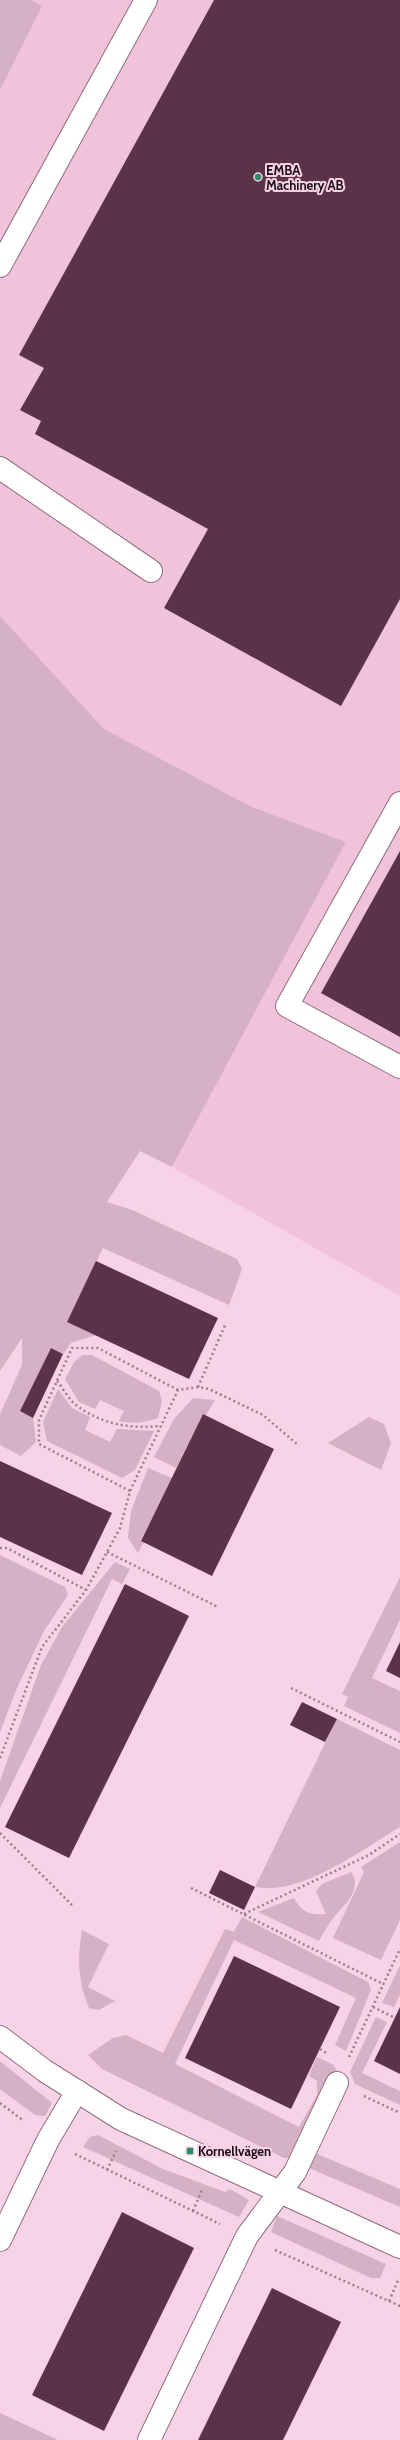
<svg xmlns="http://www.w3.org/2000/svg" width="400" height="2440" viewBox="0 0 400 2440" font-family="Cabin,sans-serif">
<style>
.built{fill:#f0c3db}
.green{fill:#d6b0c4}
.building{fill:#5a3349}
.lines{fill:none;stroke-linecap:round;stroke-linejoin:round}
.minor-casing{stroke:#916f81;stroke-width:24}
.path{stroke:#997e8c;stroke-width:2.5;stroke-dasharray:2 3;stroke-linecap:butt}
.minor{stroke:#fff;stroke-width:22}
.poi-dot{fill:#2a8c66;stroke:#f8d2e6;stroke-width:1.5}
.labels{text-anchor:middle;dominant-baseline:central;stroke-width:4;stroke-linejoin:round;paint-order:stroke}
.poi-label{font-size:13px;font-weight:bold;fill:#1a0d14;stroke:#f8d2e6;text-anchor:start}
</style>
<rect width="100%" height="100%" fill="#f8d2e6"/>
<polygon class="built" points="31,0 400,0 400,1296 172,1167 346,842 252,807 104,729 0,616 0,90 42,6"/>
<g class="green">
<polygon points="0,0 31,0 42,6 0,90"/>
<polygon points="0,616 104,729 252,807 346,842 172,1167 140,1151 107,1202 132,1210 237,1259 242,1269 229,1305 103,1248 67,1322 96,1335 71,1343 63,1354 51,1348 21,1411 33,1418 36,1442 21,1456 0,1445 0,1414 22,1365 22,1338 0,1371"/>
<path d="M82 1355H92L159 1391 162 1401 158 1418C144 1423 134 1424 119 1421L124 1411 100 1400 95 1409 79 1402 65 1379 74 1362Z"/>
<polygon points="58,1389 72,1408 90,1417 85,1430 110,1442 117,1429 154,1431 135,1470 122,1478 47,1441 43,1422"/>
<polygon points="193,1398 215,1400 206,1415 203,1414 176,1468 154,1457 174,1419"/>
<polygon points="369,1417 384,1424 391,1443 381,1470 328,1443"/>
<polygon points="148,1468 172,1478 141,1540 144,1542 138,1553 128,1538 131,1511"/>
<polygon points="0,1555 65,1587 68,1595 44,1631 17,1688 0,1732"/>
<polygon points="115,1562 130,1569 122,1584 112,1579 0,1808 0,1781 41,1665 62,1627"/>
<polygon points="400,1577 400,1620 372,1678 400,1691 400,1733 344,1706 348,1697 342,1694"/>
<path d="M337 1719 400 1750V1827C361 1850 302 1896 255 1887Z"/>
<polygon points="400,1842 400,1920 381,1960 333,1938 364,1872 361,1867"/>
<path d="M351 1872C363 1890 344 1905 334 1917 328 1924 324 1933 319 1941L258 1912 294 1898C302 1913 310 1915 326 1914L316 1891 322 1884Z"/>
<polygon points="242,1917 368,1982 371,1990 346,2051 335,2045 356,1998 234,1940 175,2064 299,2127 317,2095 317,2081 309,2076 317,2057 334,2065 337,2072 304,2140 292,2158 284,2158 102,2069 88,2055 113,2038 126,2035 163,2053 225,1929 234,1932"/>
<path d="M82 1930 109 1944 88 1987 115 2001 99 2010 89 2008C78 1982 77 1958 82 1930Z"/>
<polygon points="400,1965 400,1995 394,2007 382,2003"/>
<polygon points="376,2017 387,2022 362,2073 400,2091 400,2105 355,2084 350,2072"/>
<polygon points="0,2061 52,2103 45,2116 35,2115 0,2089"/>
<polygon points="98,2135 163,2169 225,2192 230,2189 249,2200 239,2217 83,2147 90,2137"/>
<polygon points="315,2153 400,2189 400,2207 309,2168"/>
<polygon points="277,2216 386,2264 380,2278 371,2278 271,2232"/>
<polygon points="0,2413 58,2440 0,2440"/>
</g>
<g class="building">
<polygon points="214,0 400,0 400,599 341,706 164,608 208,529 35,434 41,421 20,410 44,368 19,355"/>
<polygon points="400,851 400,1037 321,993"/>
<polygon points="96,1261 218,1318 189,1379 67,1322"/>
<polygon points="51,1348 63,1354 33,1418 20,1411"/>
<polygon points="203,1414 274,1449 212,1576 141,1541"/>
<polygon points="0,1461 112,1513 82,1575 0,1537"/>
<polygon points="125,1584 189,1616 69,1858 5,1827"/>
<polygon points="400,1642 400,1678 386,1671"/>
<polygon points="302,1702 337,1719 325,1742 290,1725"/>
<polygon points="220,1870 255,1887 244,1910 209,1893"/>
<polygon points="234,1956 340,2007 291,2109 185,2058"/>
<polygon points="400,2007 400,2074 374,2061"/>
<polygon points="122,2212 194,2248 104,2431 32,2395"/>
<polygon points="272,2288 341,2322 283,2440 198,2440"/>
</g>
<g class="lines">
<defs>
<g id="minor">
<polyline points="0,266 146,0"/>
<polyline points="0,468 151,571"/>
<polyline points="400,803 287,1006 400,1067"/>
<polyline points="0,2037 45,2071 121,2119 400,2247"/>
<polyline points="0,2240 48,2140 77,2091"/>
<polyline points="149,2440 247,2236 295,2172 337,2083"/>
</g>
</defs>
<use href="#minor" class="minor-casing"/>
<g class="path">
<path d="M57 1381C63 1388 69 1400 76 1405 101 1424 129 1429 159 1426"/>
<polyline points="198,1387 226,1323"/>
<polyline points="130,1491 39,1444 39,1420 72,1348 98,1348 178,1390"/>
<polyline points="0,1548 7,1548 86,1590"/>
<polyline points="107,1552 218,1607"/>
<polyline points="291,1688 400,1742"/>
<polyline points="0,1758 42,1647 86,1590 107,1552 120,1528 130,1491 178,1390 198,1387 209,1389 263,1415 297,1444"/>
<polyline points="0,1833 72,1905"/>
<polyline points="191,1888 383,1984"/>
<polyline points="244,1914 369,1855 400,1834"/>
<polyline points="373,2007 395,2018"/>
<polyline points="320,2049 328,2054"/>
<polyline points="349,2057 400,1949"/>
<polyline points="364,2096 400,2113"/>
<polyline points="0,2103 24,2121"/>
<polyline points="75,2154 220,2224"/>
<polyline points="107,2170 116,2151"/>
<polyline points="193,2211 202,2190"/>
<polyline points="275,2250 400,2306"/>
<polyline points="389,2301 399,2278"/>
</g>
<use href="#minor" class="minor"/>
</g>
<g class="poi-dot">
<circle cx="258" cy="177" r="4"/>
<rect x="186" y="2147" width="8" height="8" rx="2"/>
</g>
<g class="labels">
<g class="poi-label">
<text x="266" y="170">EMBA<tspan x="266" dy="15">Machinery AB</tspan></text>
<text x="198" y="2151">Kornellvägen</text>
</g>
</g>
</svg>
